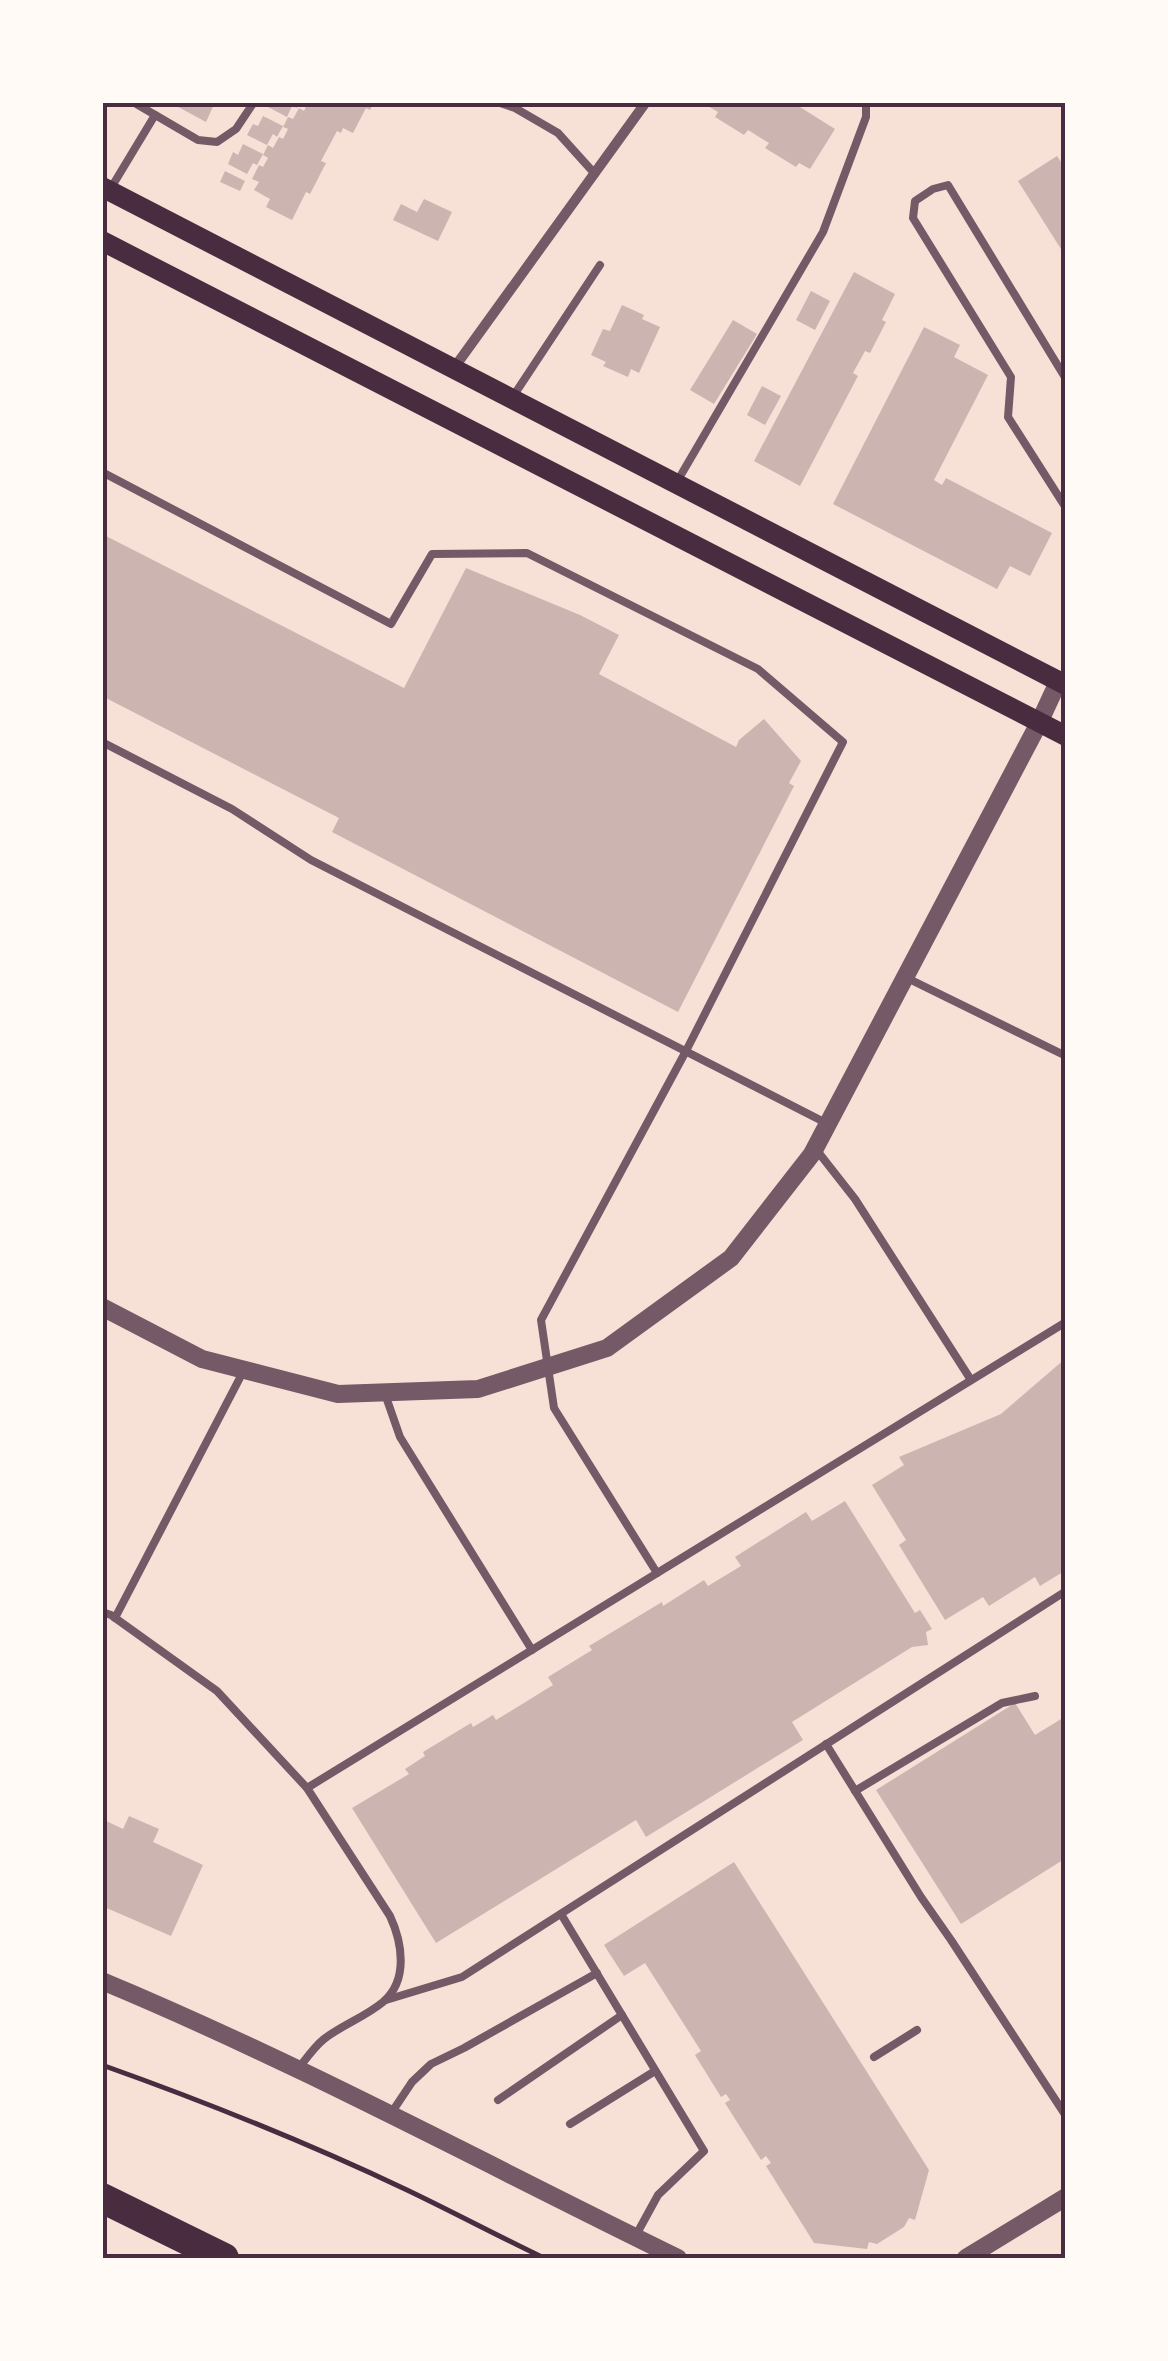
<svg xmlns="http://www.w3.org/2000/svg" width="1168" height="2361" viewBox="0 0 1168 2361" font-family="'Exo 2',sans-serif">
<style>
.building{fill:#ccb4b1}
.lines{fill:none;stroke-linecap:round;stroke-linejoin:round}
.path{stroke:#4a2c40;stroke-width:5}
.service{stroke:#755966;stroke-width:8}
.minor{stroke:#755966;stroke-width:10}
.tertiary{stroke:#755966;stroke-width:18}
.secondary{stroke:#4a2c40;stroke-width:20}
.motorway{stroke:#4a2c40;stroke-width:30}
.neatline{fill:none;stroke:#4a2c40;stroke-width:4}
</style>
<rect width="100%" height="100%" fill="#f7e1d7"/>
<g class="building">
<polygon points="169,102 215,102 206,122"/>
<polygon points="270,102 300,102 297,108 292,106 287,117 268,107"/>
<polygon points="308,102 374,102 370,110 366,108 353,133 343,128 341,133 337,131 321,161 326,163 310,194 306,192 292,220 266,207 270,199 254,190 259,182 252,179 259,165 263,167 268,158 263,155 268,145 273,148 279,137 283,139 288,129 283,127 288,117 293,119 299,108 304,111"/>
<polygon points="707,102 792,102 835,129 810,169 799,163 796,167 765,148 769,143 748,130 744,135 715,117 718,112 706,105"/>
<polygon points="263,116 283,126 277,137 273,134 267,145 247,135 253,124 258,126"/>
<polygon points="243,144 263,154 257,165 253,163 247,174 228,164 233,152 238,155"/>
<polygon points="1057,156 1066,169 1066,257 1018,181"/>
<polygon points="225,171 245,181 240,191 220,182"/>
<polygon points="424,199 452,212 438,241 393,220 401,204 417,212"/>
<polygon points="854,272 895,294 882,320 886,322 870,353 865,351 853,373 858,376 800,486 754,461"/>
<polygon points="811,291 830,301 815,330 796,320"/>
<polygon points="622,305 644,315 642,319 660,327 639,373 631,369 628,377 603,366 606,362 591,355 603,329 610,331"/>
<polygon points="733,320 757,334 714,404 690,390"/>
<polygon points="924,327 960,345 954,357 988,375 934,480 942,485 946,478 1052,533 1030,576 1010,566 997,589 833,504"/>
<polygon points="762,386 781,396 765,425 747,415"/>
<polygon points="102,534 404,688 466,568 580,615 619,635 599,674 736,747 739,740 764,719 801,761 789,783 794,786 678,1012 332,832 339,818 102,696"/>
<polygon points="1066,1358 1066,1570 1040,1586 1035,1577 989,1606 983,1597 945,1620 899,1545 906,1540 872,1485 904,1465 899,1457 1001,1414"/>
<polygon points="845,1501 915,1613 920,1610 932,1629 926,1632 928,1645 912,1647 792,1722 803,1740 646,1837 636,1820 436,1943 352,1808 409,1774 405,1769 425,1756 423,1752 471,1723 473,1727 493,1715 496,1720 553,1685 548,1677 592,1650 589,1646 662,1602 663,1606 704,1580 708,1586 741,1566 735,1557 806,1512 812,1521"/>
<polygon points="1015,1703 1035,1735 1066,1716 1066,1858 961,1924 876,1790"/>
<polygon points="129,1816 159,1829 153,1842 203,1865 171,1936 102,1906 102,1819 123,1829"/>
<polygon points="734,1862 929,2170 915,2220 909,2218 904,2227 877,2244 869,2242 867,2249 814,2243 766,2166 771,2163 766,2156 761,2160 725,2103 730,2100 726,2094 721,2097 695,2055 701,2051 645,1963 624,1976 604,1945"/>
</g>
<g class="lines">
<path class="path" d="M102 2065C206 2102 308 2143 407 2190 453 2212 498 2236 544 2258"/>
<g class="service">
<polyline points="133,102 198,140 217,142 236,129 254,102"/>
<polyline points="497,102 515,108 558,133 595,174"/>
<polyline points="111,188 155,115"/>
<polyline points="1066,379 948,185 933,189 915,201 913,218 1011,377 1008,417 1066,508"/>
<polyline points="512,398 600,265"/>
<polyline points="102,472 391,624 432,554 527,553 758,669 843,742 686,1051 541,1320 554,1408 657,1573"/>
<polyline points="678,480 823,232 866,117 866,102"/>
<polyline points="102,742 232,809 311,860 828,1124"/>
<polyline points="905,977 1066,1056"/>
<polyline points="815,1148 855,1199 971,1380"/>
<polyline points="385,1394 400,1437 532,1650"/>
<path d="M102 1612 111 1615 217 1691 307 1788 390 1916C402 1942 409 1980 383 2002 365 2017 342 2025 324 2039 314 2047 306 2059 298 2069"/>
<polyline points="115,1618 244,1370"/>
<polyline points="826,1744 921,1897 951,1940 1066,2116"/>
<polyline points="307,1788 1066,1322"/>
<polyline points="855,1791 1002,1703 1035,1696"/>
<polyline points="561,1914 704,2151 658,2195 635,2237"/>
<polyline points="386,2000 462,1977 1066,1591"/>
<polyline points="874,2057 917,2030"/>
<polyline points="498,2100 622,2015"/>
<polyline points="390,2115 412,2082 431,2064 464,2048 597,1973"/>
<polyline points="570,2124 655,2071"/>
</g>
<polyline class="minor" points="454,368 646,102"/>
<g class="tertiary">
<polyline points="102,1307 202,1359 338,1394 478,1389 607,1348 731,1258 812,1154 1039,723 1058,682"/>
<path d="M102 1981C299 2063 487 2165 678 2258"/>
<polyline points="966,2258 1066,2197"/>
</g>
<g class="secondary">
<polyline points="102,187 1066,685"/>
<polyline points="102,241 1066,736"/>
</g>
<polyline class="motorway" points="102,2198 224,2258"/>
</g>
<rect width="1168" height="2361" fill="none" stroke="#fffaf5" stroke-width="210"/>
<rect x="105" y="105" width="958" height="2151" class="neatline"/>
</svg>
